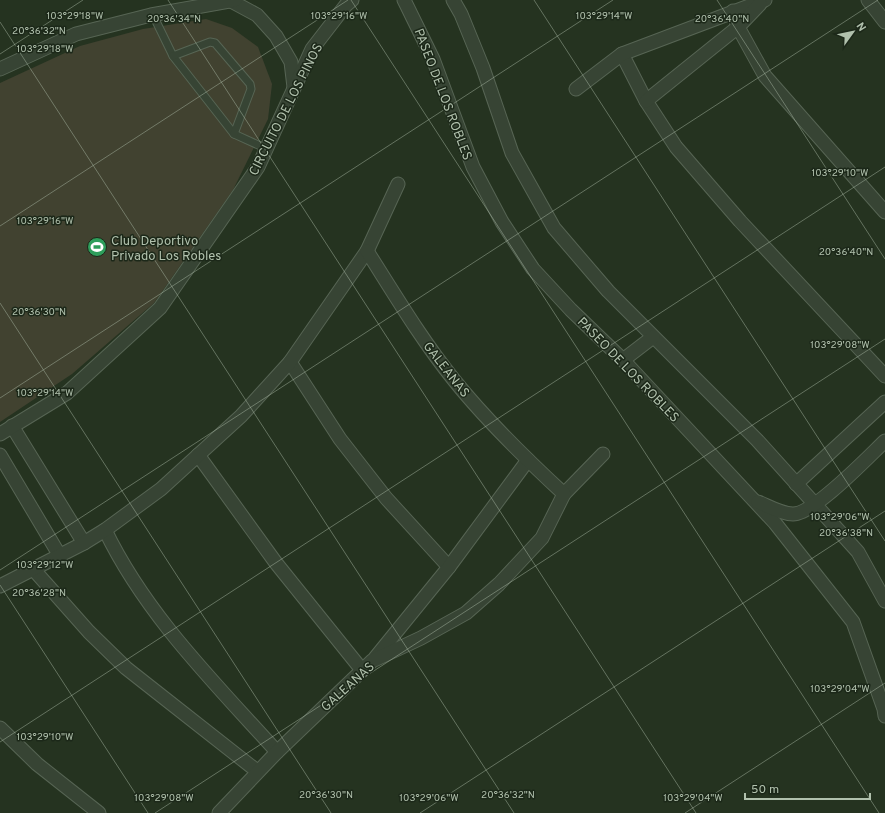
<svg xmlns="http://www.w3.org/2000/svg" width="885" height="813" font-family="Overpass,sans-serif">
	<rect width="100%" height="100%" fill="#253320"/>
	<polygon fill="#414230" points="206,19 232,28 258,47 272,84 268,119 233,190 154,303 72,374 0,422 0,83 80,46 143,29"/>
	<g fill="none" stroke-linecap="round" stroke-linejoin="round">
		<defs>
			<g id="lane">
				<polyline points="153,15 173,56 234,134 267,149"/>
				<polyline points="173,56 210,42 215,43 250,84 251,89 234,134"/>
			</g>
			<g id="street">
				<polyline points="404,0 433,59 473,167 502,222 533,269 571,310 623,360 775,523 853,622 884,709 885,716"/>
				<polyline points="453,0 461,14 483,68 512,153 554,228 608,291 757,440 858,552 885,601"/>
				<polyline points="868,0 885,22"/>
				<polyline points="231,1 257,15 276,36 291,62 294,87"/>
				<polyline points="733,11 738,27 765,76 885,212"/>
				<polyline points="622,54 646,101 676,147 740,221 885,376"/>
				<polyline points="0,69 76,34 151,15 235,0"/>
				<polyline points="576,89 622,54 765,0"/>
				<polyline points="646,101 738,27 760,4"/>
				<polyline points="623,360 653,337"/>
				<polyline points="290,362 340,439 386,498 449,567"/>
				<polyline points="12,426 84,543"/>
				<polyline points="0,434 67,393 160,308 258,167 312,49 346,5 352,0"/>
				<polyline points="0,455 60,556"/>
				<polyline points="198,455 276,563 362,670"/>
				<polyline points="796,484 885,402"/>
				<polyline points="564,494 603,454"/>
				<path d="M758,502C768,506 781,514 793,514C814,514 868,457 885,441"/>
				<path d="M105,530C146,615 214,682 277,752"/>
				<polyline points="34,570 89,632 126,668 257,771"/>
				<polyline points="0,586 84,543 105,530 161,489 241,416 290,362 367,251 398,184"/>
				<polyline points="375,658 449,567 528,460"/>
				<polyline points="0,728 37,764 99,813"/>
				<path d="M219,813L277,752L372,661L421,638L466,613L499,584L542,538L564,494C525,458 487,421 454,380C421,339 395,295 367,251"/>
			</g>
		</defs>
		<use href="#lane" stroke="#576554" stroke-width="9"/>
		<use href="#street" stroke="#576554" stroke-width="15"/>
		<use href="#lane" stroke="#374434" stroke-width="7"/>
		<use href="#street" stroke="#374434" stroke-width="13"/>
	</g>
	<path fill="none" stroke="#b1c1ad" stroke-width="1" stroke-opacity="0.45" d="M168,0L696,813M351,0L879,813M534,0L885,541M717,0L885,259M0,22L514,813M0,54L83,0M0,226L348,0M0,303L331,813M0,398L613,0M0,570L878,0M0,585L148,813M0,742L885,167M155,813L885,339M420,813L885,511M685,813L885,683"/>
	<defs>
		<symbol id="stadium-disc" viewBox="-11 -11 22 22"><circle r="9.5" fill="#2e9e5b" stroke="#1c2819"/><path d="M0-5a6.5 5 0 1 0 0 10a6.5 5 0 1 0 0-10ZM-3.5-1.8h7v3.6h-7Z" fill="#fff"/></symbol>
	</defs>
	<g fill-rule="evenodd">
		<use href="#stadium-disc" x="86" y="236" width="22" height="22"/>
	</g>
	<g text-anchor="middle" stroke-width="3" stroke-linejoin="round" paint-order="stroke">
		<g font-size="13" fill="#b1c1ad" stroke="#1c2819">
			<text transform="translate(444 94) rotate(69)" y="5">PASEO DE LOS ROBLES</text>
			<text transform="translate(285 109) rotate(-63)" y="5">CIRCUITO DE LOS PINOS</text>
			<text transform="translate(447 369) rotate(52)" y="5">GALEANAS</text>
			<text transform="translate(629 369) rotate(46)" y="5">PASEO DE LOS ROBLES</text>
			<text transform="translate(347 686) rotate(-42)" y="5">GALEANAS</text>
		</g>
		<g font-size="13" fill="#b1c1ad" stroke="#1c2819" text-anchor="start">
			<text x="111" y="245">Club Deportivo<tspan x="111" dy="15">Privado Los Robles</tspan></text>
		</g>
	</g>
	<g font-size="10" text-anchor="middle" fill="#b1c1ad" stroke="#1c2819" stroke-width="3" stroke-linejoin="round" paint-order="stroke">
		<text x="75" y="19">103°29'18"W</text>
		<text x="339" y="19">103°29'16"W</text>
		<text x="604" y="19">103°29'14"W</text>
		<text x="174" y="22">20°36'34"N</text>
		<text x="722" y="22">20°36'40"N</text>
		<text x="39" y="34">20°36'32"N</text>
		<text x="45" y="52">103°29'18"W</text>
		<text x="840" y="176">103°29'10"W</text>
		<text x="45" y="224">103°29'16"W</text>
		<text x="846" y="255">20°36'40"N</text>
		<text x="39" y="315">20°36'30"N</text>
		<text x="840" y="348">103°29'08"W</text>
		<text x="45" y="396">103°29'14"W</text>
		<text x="840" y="520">103°29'06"W</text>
		<text x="846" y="536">20°36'38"N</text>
		<text x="45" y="568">103°29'12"W</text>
		<text x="39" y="596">20°36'28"N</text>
		<text x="840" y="692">103°29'04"W</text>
		<text x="45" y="740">103°29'10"W</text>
		<text x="326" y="798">20°36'30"N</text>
		<text x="508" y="798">20°36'32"N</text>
		<text x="164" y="801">103°29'08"W</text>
		<text x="429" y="801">103°29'06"W</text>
		<text x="693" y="801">103°29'04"W</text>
	</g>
	<g transform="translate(853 32) rotate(57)" stroke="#1c2819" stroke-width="3" paint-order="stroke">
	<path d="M0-3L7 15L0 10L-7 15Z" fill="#b1c1ad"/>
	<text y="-6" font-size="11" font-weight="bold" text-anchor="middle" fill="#b1c1ad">N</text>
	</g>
	<path d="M745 793v6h125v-6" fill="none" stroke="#b1c1ad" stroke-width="2"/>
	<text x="751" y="793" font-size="12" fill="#b1c1ad" stroke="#1c2819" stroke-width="3" paint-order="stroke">50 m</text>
</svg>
